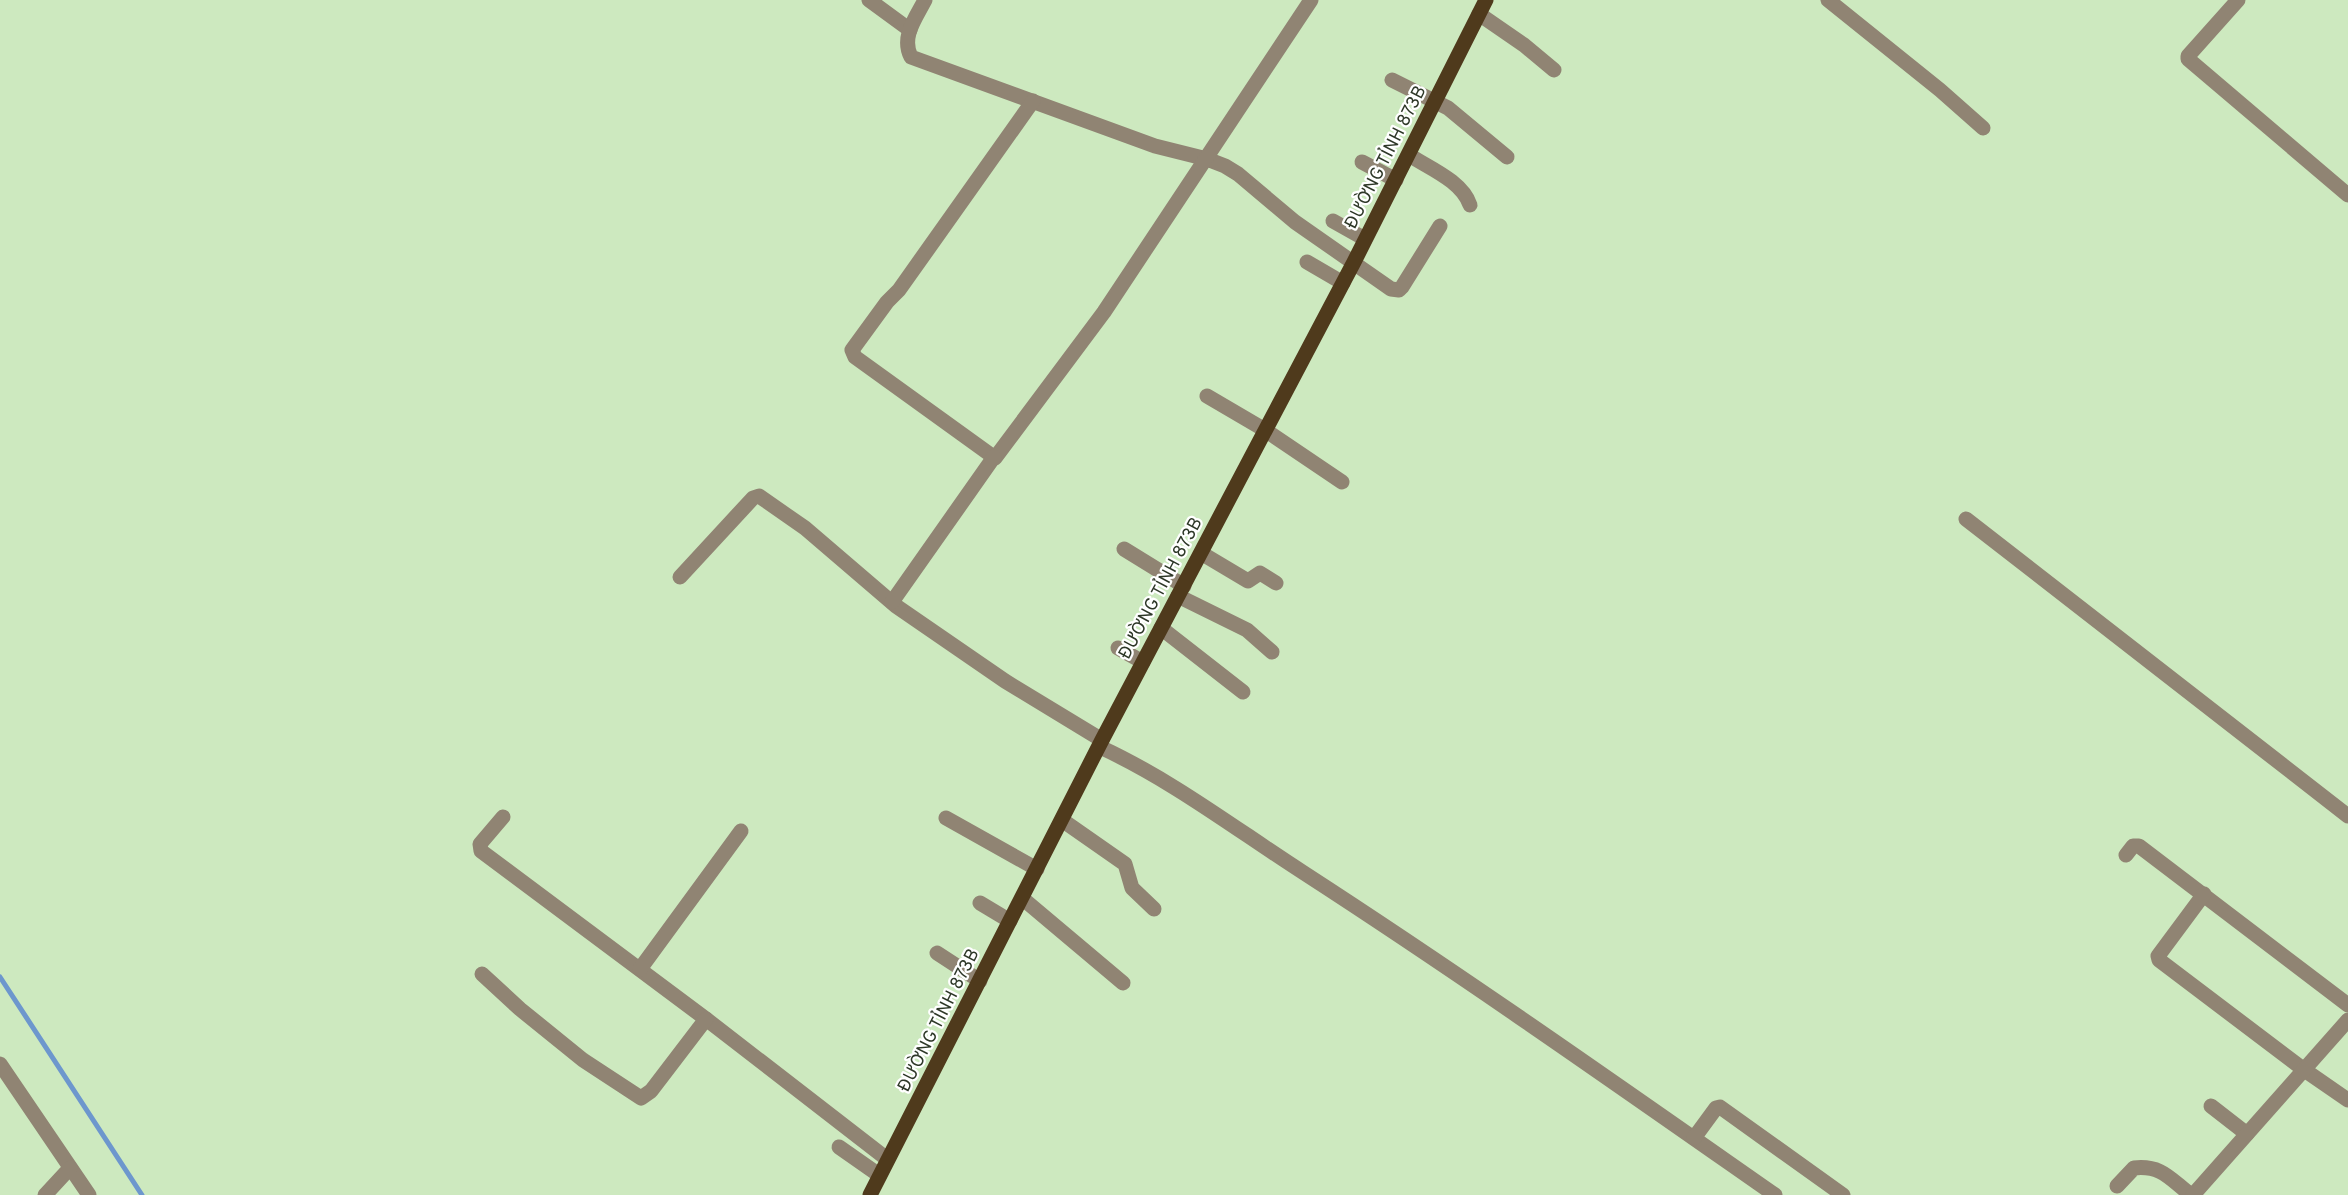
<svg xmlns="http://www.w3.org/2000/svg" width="2348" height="1195" font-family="Overpass,sans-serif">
	<rect width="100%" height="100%" fill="#cde9bf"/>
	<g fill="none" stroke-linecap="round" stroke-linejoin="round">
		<polyline stroke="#6d97cd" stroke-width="5" points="0,977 142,1195"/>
		<g stroke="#908473" stroke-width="15">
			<polyline points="869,0 910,30"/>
			<path d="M925,0C915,19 901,37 911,57L1155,146L1207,159L1225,166L1238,174L1295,222L1391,289L1399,290L1402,287L1440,226"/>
			<polyline points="1828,0 1940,90 1983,128"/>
			<polyline points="2238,0 2188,56 2188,59 2348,195"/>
			<polyline points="1479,14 1524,45 1554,70"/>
			<polyline points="1392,80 1448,108 1507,157"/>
			<polyline points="1033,101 899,290 887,302 852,350 855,357 995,458 1104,312 1311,0"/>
			<path d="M1409,155C1429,168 1462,181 1470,205"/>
			<polyline points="1362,162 1396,180"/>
			<polyline points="1333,221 1365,239"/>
			<polyline points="1307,262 1343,283"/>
			<polyline points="1207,396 1265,430 1342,482"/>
			<polyline points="1966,519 2348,816"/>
			<polyline points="1124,549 1184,586"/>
			<polyline points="1201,553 1248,581 1260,573 1276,583"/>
			<polyline points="680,577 753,498 759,496 805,528 896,606 1005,681 1102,740"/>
			<polyline points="1178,596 1247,630 1272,652"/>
			<polyline points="892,602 994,457"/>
			<polyline points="1161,628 1243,692"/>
			<polyline points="1118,648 1143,662"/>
			<path d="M1100,747C1172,780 1237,830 1304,873C1463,976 1619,1086 1775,1195"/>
			<polyline points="503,817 480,844 481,851 706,1019 887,1159"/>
			<polyline points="946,818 1037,869"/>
			<polyline points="1062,820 1125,864 1132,888 1154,909"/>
			<polyline points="2126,855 2133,846 2139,846 2348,1005"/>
			<polyline points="2204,894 2158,956 2159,960 2303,1069 2348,1100"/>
			<polyline points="1022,898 1123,983"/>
			<polyline points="980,903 1010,921"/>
			<polyline points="937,953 980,981"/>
			<polyline points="640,969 741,831"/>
			<polyline points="482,974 520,1009 583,1060 641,1098 651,1091 706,1019"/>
			<polyline points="0,1064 89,1195"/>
			<polyline points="2211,1106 2247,1134"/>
			<polyline points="1694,1138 1716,1108 1720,1107 1843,1195"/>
			<polyline points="839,1147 879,1175"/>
			<path d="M2117,1186L2134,1168C2162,1165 2170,1179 2191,1195"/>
			<polyline points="45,1195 70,1168"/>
			<polyline points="2193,1195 2348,1020"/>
		</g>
		<polyline stroke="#4f3a1c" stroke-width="15" points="870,1195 1102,740 1354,262 1486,0"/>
	</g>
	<g text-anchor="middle" stroke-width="4.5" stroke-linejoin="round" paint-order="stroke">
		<g font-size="18" fill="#2e3828" stroke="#fff">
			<text transform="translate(1385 157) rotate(-63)" y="6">ĐƯỜNG TỈNH 873B</text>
			<text transform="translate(1160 588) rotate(-62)" y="6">ĐƯỜNG TỈNH 873B</text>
			<text transform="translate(938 1020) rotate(-63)" y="6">ĐƯỜNG TỈNH 873B</text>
		</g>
	</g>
</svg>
